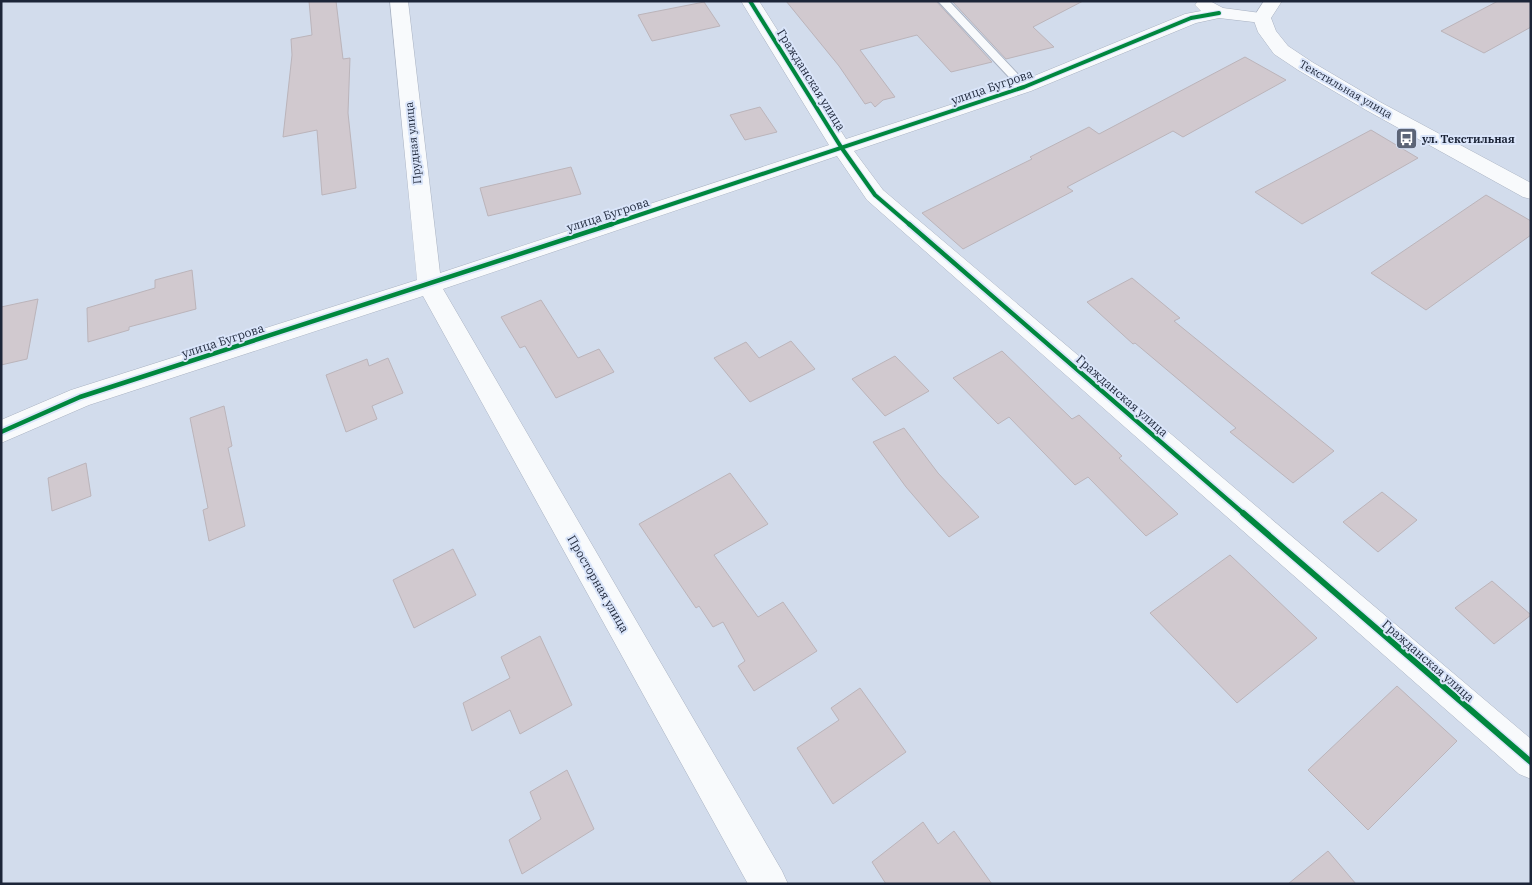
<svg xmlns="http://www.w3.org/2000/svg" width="1532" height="885" font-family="'IBM Plex Serif',serif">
	<rect width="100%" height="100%" fill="#d2dcec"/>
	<g fill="#d1c9cf" stroke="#bbb4ba">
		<polygon points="309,1 336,1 343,59 350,58 348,113 356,188 322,195 317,130 283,137 292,55 291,39 312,35"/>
		<polygon points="786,1 936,1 992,62 951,72 917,35 860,50 895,97 883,100 875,107 871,102 865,104 839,66"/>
		<polygon points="952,1 1083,1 1033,27 1054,47 1006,59"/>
		<polygon points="1498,1 1531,1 1531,27 1484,53 1441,31"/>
		<polygon points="704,2 720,26 652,41 638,15"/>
		<polygon points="1245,57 1286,80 1183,137 1173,131 1067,187 1073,191 963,249 922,213 1032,159 1030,157 1089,127 1099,134"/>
		<polygon points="760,107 777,132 745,140 730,115"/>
		<polygon points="1371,130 1418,158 1302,224 1255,192"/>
		<polygon points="571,167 581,194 488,216 480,188"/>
		<polygon points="1486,195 1531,221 1531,235 1426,310 1371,273"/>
		<polygon points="192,270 196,309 129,327 129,330 88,342 87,308 155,288 155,280"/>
		<polygon points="1132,278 1180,318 1174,321 1334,451 1293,483 1230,432 1236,428 1135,343 1133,344 1087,302"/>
		<polygon points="38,299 27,359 1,365 1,307"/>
		<polygon points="541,300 578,358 599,349 614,372 556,398 525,346 520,348 501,317"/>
		<polygon points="791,341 815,369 750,402 714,358 746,342 759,358"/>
		<polygon points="1002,351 1072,419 1079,415 1122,456 1119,458 1178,514 1146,536 1088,477 1075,485 1009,417 998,424 953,378"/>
		<polygon points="895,356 929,391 885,416 852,379"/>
		<polygon points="388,358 403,393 372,406 377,419 346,432 326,375 367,359 369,366"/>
		<polygon points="224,406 232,446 228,448 245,526 209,541 203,510 208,508 190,418"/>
		<polygon points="904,428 938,473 979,517 949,537 906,487 873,442"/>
		<polygon points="86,463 91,496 52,511 48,478"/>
		<polygon points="730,473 768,524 714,555 758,617 783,602 817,651 754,691 738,666 745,661 723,622 713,627 699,606 696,608 639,524"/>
		<polygon points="1382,492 1417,520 1378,552 1343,522"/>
		<polygon points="453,549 476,595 414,628 393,580"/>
		<polygon points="1230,555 1317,638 1237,703 1150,613"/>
		<polygon points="1492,581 1531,615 1494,644 1455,608"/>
		<polygon points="540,636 572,705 520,734 510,710 472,731 463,703 510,678 501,657"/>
		<polygon points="1397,686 1457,741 1368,830 1308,770"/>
		<polygon points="860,688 906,752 833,804 797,748 839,720 831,708"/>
		<polygon points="567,770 594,829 522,874 509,840 541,819 530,792"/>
		<polygon points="923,822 938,844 954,831 992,884 886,884 872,862"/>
		<polygon points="1328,851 1356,884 1288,884"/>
	</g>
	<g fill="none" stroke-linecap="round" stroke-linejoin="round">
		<defs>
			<polygon id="service" points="938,1 949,1 1028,85 1030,87 1028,89 1020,89"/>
			<polygon id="minor" points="390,1 408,1 440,273 829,145 741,1 759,1 846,139 1017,83 1185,14 1201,11 1195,5 1198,1 1210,1 1223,8 1268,14 1271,18 1268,22 1262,23 1219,18 1196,23 1031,91 854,151 883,190 1531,739 1531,779 1519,774 867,200 837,156 443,289 782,871 788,884 748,884 423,296 89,405 1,443 1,420 71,390 417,280"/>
			<polygon id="tertiary" points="1264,1 1282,1 1271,18 1276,31 1288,46 1312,62 1380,102 1531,183 1531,199 1523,197 1366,110 1298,70 1274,54 1258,32 1253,18"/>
		</defs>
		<use href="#service" stroke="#a9b2c2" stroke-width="2"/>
		<use href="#minor" stroke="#a9b2c2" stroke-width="1"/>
		<use href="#tertiary" stroke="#a9b2c2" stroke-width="1"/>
		<use href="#service" fill="#f8fafc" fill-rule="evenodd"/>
		<use href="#minor" fill="#f8fafc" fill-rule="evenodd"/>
		<use href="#tertiary" fill="#f8fafc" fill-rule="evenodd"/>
		<defs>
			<g id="cycleway-far2">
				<polyline points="750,1 841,147 875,195 910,225"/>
				<polyline points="609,225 1024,87 1191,18 1219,13"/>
			</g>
			<g id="cycleway-far1">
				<polyline points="909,224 1244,514"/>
				<polyline points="1,432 80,397 612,224"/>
			</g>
			<polyline id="cycleway" points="1243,513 1531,762"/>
		</defs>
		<use href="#cycleway-far2" stroke="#dae5fa" stroke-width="6"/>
		<use href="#cycleway-far1" stroke="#dae5fa" stroke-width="8"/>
		<use href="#cycleway" stroke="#dae5fa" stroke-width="9"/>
		<use href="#cycleway-far2" stroke="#00873e" stroke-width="4"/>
		<use href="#cycleway-far1" stroke="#00873e" stroke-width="4.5"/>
		<use href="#cycleway" stroke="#00873e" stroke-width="6"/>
	</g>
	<defs>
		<symbol id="bus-square" viewBox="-11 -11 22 22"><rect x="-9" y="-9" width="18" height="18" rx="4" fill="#5c6577" stroke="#dae5fa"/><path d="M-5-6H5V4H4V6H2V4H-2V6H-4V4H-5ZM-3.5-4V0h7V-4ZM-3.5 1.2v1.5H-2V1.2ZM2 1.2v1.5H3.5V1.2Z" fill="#fff"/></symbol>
	</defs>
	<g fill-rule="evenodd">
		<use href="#bus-square" x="1394" y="126" width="25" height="25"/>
	</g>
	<g text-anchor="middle" stroke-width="4" stroke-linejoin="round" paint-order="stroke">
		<g font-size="11" fill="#1c2538" stroke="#dae5fa">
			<text transform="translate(1346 89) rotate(30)" y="4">Текстильная улица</text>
			<text transform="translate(413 143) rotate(-96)" y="4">Прудная улица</text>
		</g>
		<g font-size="11" font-weight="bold" fill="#1c2538" stroke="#dae5fa" text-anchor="start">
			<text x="1422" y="143">ул. Текстильная</text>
		</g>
		<g font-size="12" fill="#1c2538" stroke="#dae5fa">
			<text transform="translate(811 80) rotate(58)" y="4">Гражданская улица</text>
			<text transform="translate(992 87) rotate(-19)" y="4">улица Бугрова</text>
			<text transform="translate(608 215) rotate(-18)" y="4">улица Бугрова</text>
			<text transform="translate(223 341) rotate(-18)" y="4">улица Бугрова</text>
			<text transform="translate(1122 396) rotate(41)" y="4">Гражданская улица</text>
			<text transform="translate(598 584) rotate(60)" y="4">Просторная улица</text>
			<text transform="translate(1428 661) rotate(41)" y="4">Гражданская улица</text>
		</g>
	</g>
	<rect width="1532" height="885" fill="none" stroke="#1c2538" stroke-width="5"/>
</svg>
